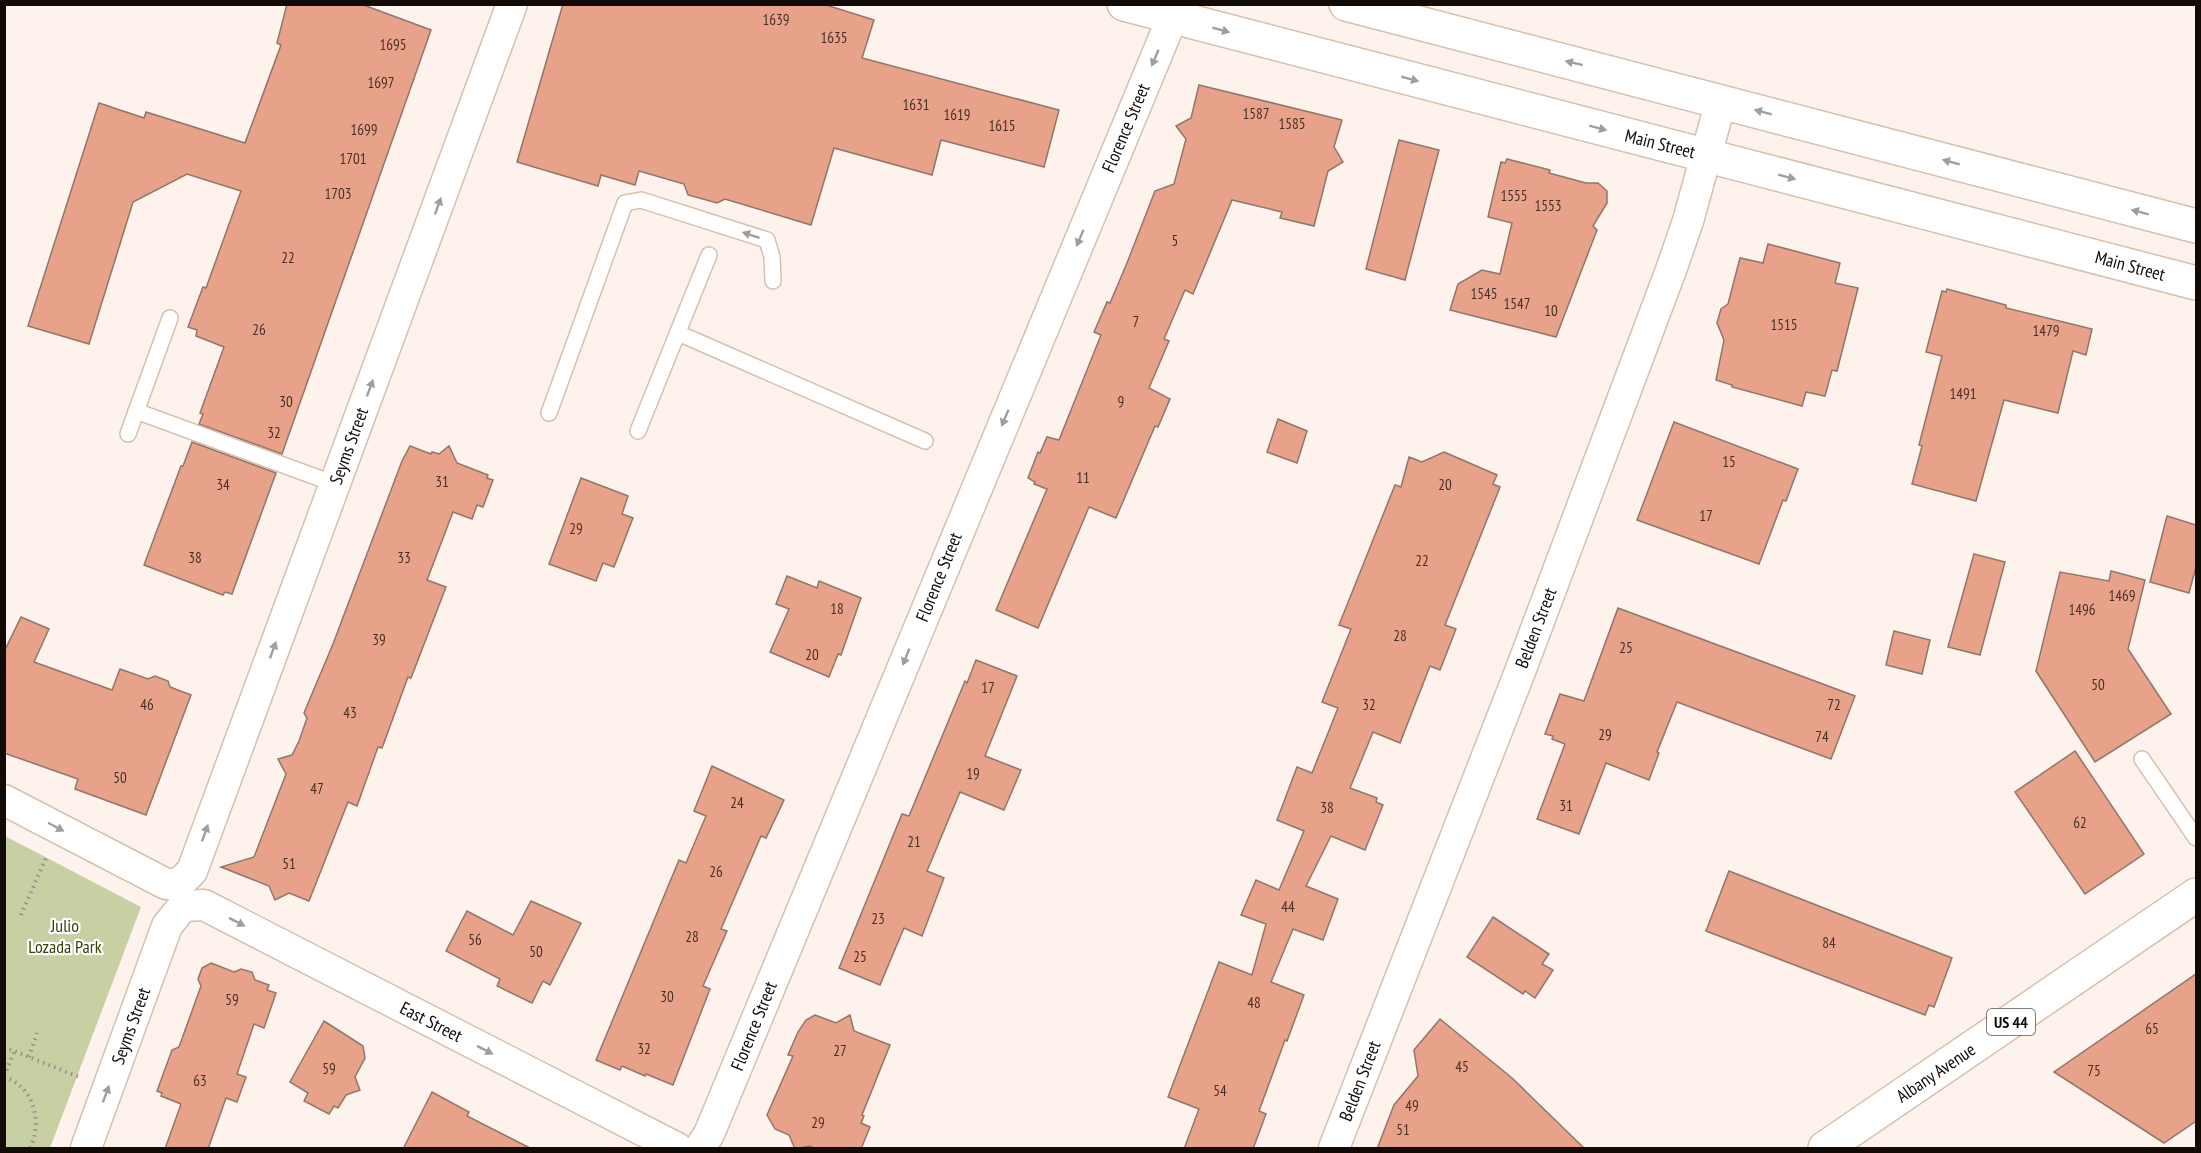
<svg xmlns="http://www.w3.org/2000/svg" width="2201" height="1153" font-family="'PT Sans Narrow',sans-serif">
	<rect width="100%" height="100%" fill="#fef3ec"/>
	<polygon fill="#c7cfa3" points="5,836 141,907 50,1148 5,1148"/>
	<g fill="#e7a289" stroke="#91756b" stroke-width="1.5">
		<polygon points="287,4 361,4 431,30 282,454 199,424 203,414 200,413 224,347 196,336 197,330 188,327 203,287 206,288 241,191 187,174 133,202 89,344 28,326 99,103 144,118 146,112 245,143 281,45 277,43"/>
		<polygon points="563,4 823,4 874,20 862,58 1059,110 1044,167 941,140 932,175 834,148 811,225 725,199 717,203 688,195 684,184 639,171 635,185 601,175 598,186 517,162"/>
		<polygon points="1199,85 1342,120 1334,147 1343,162 1328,171 1314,226 1280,218 1282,212 1232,200 1193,294 1185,290 1164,339 1169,341 1149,388 1170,399 1158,427 1155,426 1116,518 1089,507 1038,628 996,610 1047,489 1034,484 1035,482 1028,478 1038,452 1040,453 1047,437 1059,440 1101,335 1094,332 1107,302 1110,303 1127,263 1155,191 1174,184 1186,139 1176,126 1191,118"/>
		<polygon points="1399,140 1439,150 1405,280 1366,269"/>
		<polygon points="1507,159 1550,170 1549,173 1586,183 1598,183 1607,191 1607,203 1593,226 1597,230 1556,337 1450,310 1458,284 1482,270 1500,274 1512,223 1488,217 1501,162 1505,163"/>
		<polygon points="1768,244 1840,263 1835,283 1858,288 1837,371 1832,370 1825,396 1806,392 1802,406 1732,387 1732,385 1716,380 1724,340 1717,323 1721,309 1728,304 1740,258 1763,263"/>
		<polygon points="1947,289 2006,305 2006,308 2092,329 2086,355 2073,351 2058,413 2004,400 1976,501 1912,484 1922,446 1919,445 1942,356 1926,352 1942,291 1946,292"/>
		<polygon points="1278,419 1307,431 1297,463 1267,452"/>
		<polygon points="1674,422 1798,469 1786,501 1783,500 1759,564 1637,520"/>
		<polygon points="192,442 276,473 232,594 225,592 223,595 144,565 181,466 183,466"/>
		<polygon points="410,446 431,454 432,452 439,454 449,446 457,463 488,475 487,478 493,480 483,507 477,505 472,519 453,512 427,580 446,587 411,678 408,677 382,748 378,747 357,806 348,802 309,901 289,893 275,900 269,886 221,867 254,857 286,774 278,759 292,755 299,741 307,718 304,713 333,644 402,461"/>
		<polygon points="1444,452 1497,475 1493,484 1500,487 1445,625 1456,629 1440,670 1430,666 1400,743 1373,732 1350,788 1377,798 1376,802 1383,805 1365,850 1331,836 1306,886 1338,899 1323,940 1293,929 1271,982 1304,995 1287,1041 1285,1040 1259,1111 1266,1114 1253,1149 1184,1149 1199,1109 1168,1097 1219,962 1252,975 1266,924 1241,915 1256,880 1279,890 1304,831 1277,820 1297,767 1312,773 1338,708 1322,702 1351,629 1339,625 1395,485 1401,487 1409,457 1422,462"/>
		<polygon points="581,478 628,496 622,514 633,518 614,567 603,563 596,581 549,564"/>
		<polygon points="2167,516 2196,525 2196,567 2189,593 2150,582"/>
		<polygon points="1974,554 2005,562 1980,655 1948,647"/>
		<polygon points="2111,571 2145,580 2128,649 2171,714 2095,762 2036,671 2060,572 2109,581"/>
		<polygon points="787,576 817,588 819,581 861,598 841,655 838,654 829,677 770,652 789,609 776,604"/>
		<polygon points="1618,608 1855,696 1831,759 1677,702 1657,752 1659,753 1649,780 1606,763 1579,834 1537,819 1565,744 1552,739 1553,736 1545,734 1560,694 1584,701"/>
		<polygon points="21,617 49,629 34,662 112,690 120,669 148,679 155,676 168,681 170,687 191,695 146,815 75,789 78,779 4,753 4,652"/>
		<polygon points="1894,631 1930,640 1922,674 1886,665"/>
		<polygon points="976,660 1017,676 985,756 1021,770 1004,810 960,792 927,871 944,878 922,936 904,928 880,985 839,968 902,814 909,816 965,681 967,683"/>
		<polygon points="2075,751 2144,854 2085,894 2015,792"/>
		<polygon points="712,766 784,800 766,838 761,836 721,929 727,931 703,986 710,989 673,1085 646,1074 645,1076 622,1066 620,1070 596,1060 679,860 686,863 706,816 694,811"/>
		<polygon points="1729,871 1952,958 1934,1007 1929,1005 1925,1015 1706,931"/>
		<polygon points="531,901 581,923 550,985 543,981 532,1003 497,986 500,979 446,951 467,911 513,935"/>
		<polygon points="1493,917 1549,954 1542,964 1553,970 1535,998 1525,991 1523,994 1467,957"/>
		<polygon points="211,963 234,972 241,969 252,972 255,980 269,985 267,990 276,993 264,1028 254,1024 237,1074 246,1077 237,1102 226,1098 208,1149 165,1149 181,1104 161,1096 162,1093 157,1091 172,1050 179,1047 201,986 198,979 202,968"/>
		<polygon points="2196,974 2196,1121 2164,1143 2054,1072"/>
		<polygon points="815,1015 836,1023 850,1015 854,1031 890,1045 862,1115 864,1116 861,1123 870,1127 861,1149 817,1149 809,1146 795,1149 789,1135 775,1129 767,1115 793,1056 788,1055 798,1032 806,1020"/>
		<polygon points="1440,1019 1512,1078 1585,1149 1377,1149 1394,1105 1418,1076 1414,1050"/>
		<polygon points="324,1021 363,1046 365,1058 355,1077 360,1090 346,1095 338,1108 334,1106 329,1114 304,1101 308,1093 290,1082"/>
		<polygon points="432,1092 469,1112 467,1116 532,1149 403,1149"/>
	</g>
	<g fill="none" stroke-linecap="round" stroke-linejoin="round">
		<defs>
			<g id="service">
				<polyline points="678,333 925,441"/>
				<polyline points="136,411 335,484"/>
				<polyline points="549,413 625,203 641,200 767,240 772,257 773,281"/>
				<polyline points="638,431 709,255"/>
				<polyline points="128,434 170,318"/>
				<polyline points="2142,759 2196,838"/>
			</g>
			<g id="minor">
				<polyline points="4,800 166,884 179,884 192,871 512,4"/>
				<polyline points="86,1148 167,926 183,906 204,905 677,1148"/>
				<polyline points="700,1148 709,1134 1178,4"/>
				<polyline points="1334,1148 1521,669 1671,270 1688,221 1721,101"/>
			</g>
			<g id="primary">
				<polyline points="1124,4 2196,283"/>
				<polyline points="1346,4 2196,226"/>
			</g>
			<polyline id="trunk" points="1825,1148 2196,895"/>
		</defs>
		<use href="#service" stroke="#d8bfac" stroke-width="18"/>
		<use href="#minor" stroke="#d8bfac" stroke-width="33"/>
		<use href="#primary" stroke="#d8bfac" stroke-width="36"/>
		<use href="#trunk" stroke="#d8bfac" stroke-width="36"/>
		<g stroke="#988e88" stroke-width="4" stroke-dasharray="1.5 4.5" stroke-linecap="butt">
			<polyline points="21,915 46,858"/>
			<polyline points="4,1047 79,1077"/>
			<polyline points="29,1057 37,1033"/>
			<polyline points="4,1076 14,1052"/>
			<path d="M4,1077C34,1086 43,1123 30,1148"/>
		</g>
		<use href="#service" stroke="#fff" stroke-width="15"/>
		<use href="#minor" stroke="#fff" stroke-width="30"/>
		<use href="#primary" stroke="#fff" stroke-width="33"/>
		<use href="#trunk" stroke="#fff" stroke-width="33"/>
	</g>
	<defs><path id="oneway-solid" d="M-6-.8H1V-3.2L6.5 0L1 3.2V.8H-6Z" transform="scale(1.5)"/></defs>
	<g fill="#a09d9b">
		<use href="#oneway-solid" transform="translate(1221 30) rotate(15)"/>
		<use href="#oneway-solid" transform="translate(1155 58) rotate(113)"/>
		<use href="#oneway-solid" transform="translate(1574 63) rotate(-166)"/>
		<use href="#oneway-solid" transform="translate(1410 79) rotate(15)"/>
		<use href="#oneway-solid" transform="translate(1763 112) rotate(-165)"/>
		<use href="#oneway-solid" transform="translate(1598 128) rotate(15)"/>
		<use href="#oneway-solid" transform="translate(1951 162) rotate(-165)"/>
		<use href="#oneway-solid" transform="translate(1787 177) rotate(15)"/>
		<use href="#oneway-solid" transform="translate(438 206) rotate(-70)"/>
		<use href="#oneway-solid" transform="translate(2140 212) rotate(-165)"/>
		<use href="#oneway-solid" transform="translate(751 235) rotate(-162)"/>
		<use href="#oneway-solid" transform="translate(1080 238) rotate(113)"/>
		<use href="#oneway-solid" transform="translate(370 388) rotate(-70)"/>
		<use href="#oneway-solid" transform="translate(1005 418) rotate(113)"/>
		<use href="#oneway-solid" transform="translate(273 650) rotate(-70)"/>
		<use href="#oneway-solid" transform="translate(906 657) rotate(112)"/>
		<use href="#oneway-solid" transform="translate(56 827) rotate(28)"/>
		<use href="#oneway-solid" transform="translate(205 833) rotate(-70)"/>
		<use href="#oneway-solid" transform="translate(237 922) rotate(27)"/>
		<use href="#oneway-solid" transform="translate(485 1050) rotate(27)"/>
		<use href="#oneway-solid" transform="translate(106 1094) rotate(-70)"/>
	</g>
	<g text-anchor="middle" stroke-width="4.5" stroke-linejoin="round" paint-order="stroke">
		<g font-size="15" fill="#473026">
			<text x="776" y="25">1639</text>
			<text x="834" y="43">1635</text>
			<text x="393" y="50">1695</text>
			<text x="381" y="88">1697</text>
			<text x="916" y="110">1631</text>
			<text x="1256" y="119">1587</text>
			<text x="957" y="120">1619</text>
			<text x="1292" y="129">1585</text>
			<text x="1002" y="131">1615</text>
			<text x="364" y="135">1699</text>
			<text x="353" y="164">1701</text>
			<text x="338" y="199">1703</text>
			<text x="1514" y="201">1555</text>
			<text x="1548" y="211">1553</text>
			<text x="1175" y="246">5</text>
			<text x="288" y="263">22</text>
			<text x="1484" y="299">1545</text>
			<text x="1517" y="309">1547</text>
			<text x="1551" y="316">10</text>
			<text x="1136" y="327">7</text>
			<text x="1784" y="330">1515</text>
			<text x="259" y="335">26</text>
			<text x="2046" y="336">1479</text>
			<text x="1963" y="399">1491</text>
			<text x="286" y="407">30</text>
			<text x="1121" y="407">9</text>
			<text x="274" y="438">32</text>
			<text x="1729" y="467">15</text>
			<text x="1083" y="483">11</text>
			<text x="442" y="487">31</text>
			<text x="223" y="490">34</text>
			<text x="1445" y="490">20</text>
			<text x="1706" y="521">17</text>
			<text x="576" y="534">29</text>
			<text x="195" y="563">38</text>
			<text x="404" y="563">33</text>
			<text x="1422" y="566">22</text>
			<text x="2122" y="601">1469</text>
			<text x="837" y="614">18</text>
			<text x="2082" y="615">1496</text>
			<text x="1400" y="641">28</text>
			<text x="379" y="645">39</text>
			<text x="1626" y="653">25</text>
			<text x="812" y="660">20</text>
			<text x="2098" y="690">50</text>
			<text x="988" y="693">17</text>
			<text x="147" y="710">46</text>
			<text x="1369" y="710">32</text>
			<text x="1834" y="710">72</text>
			<text x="350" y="718">43</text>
			<text x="1605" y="740">29</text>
			<text x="1822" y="742">74</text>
			<text x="973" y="779">19</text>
			<text x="120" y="783">50</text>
			<text x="317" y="794">47</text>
			<text x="737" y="808">24</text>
			<text x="1566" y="811">31</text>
			<text x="1327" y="813">38</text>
			<text x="2080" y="828">62</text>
			<text x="914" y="847">21</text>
			<text x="289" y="869">51</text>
			<text x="716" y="877">26</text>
			<text x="1288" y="912">44</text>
			<text x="878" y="924">23</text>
			<text x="692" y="942">28</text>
			<text x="475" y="945">56</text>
			<text x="1829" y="948">84</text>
			<text x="536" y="957">50</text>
			<text x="860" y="962">25</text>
			<text x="667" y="1002">30</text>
			<text x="232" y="1005">59</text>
			<text x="1254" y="1008">48</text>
			<text x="2152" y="1034">65</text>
			<text x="644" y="1054">32</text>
			<text x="840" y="1056">27</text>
			<text x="1462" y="1072">45</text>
			<text x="329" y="1074">59</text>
			<text x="2094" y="1076">75</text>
			<text x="200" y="1086">63</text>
			<text x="1220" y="1096">54</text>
			<text x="1412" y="1111">49</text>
			<text x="818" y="1128">29</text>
			<text x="1403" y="1135">51</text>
		</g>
		<rect fill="#fff" stroke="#595450" stroke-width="1.5" x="1987" y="1009" width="48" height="26" rx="4.5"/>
		<g font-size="16" font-weight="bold" fill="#120a05">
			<text x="2011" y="1028">US 44</text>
		</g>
		<g font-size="18" fill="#120a05" stroke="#fff">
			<text transform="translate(1126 128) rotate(-67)" y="6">Florence Street</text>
			<text transform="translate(1660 144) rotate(14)" y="6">Main Street</text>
			<text transform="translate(2130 266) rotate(15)" y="6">Main Street</text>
			<text transform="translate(349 446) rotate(-70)" y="6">Seyms Street</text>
			<text transform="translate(939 577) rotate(-68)" y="6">Florence Street</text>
			<text transform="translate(1536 628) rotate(-69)" y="6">Belden Street</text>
			<text transform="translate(431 1022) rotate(27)" y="6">East Street</text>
			<text transform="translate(131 1026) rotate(-70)" y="6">Seyms Street</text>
			<text transform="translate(754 1026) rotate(-68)" y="6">Florence Street</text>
			<text transform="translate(1936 1073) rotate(-34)" y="6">Albany Avenue</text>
			<text transform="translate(1360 1081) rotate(-69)" y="6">Belden Street</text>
		</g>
		<g font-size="18" fill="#3b410e" stroke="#fff">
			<text x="65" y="932">Julio<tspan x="65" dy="21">Lozada Park</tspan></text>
		</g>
	</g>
	<rect width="2201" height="1153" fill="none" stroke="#120a05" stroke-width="12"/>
</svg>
